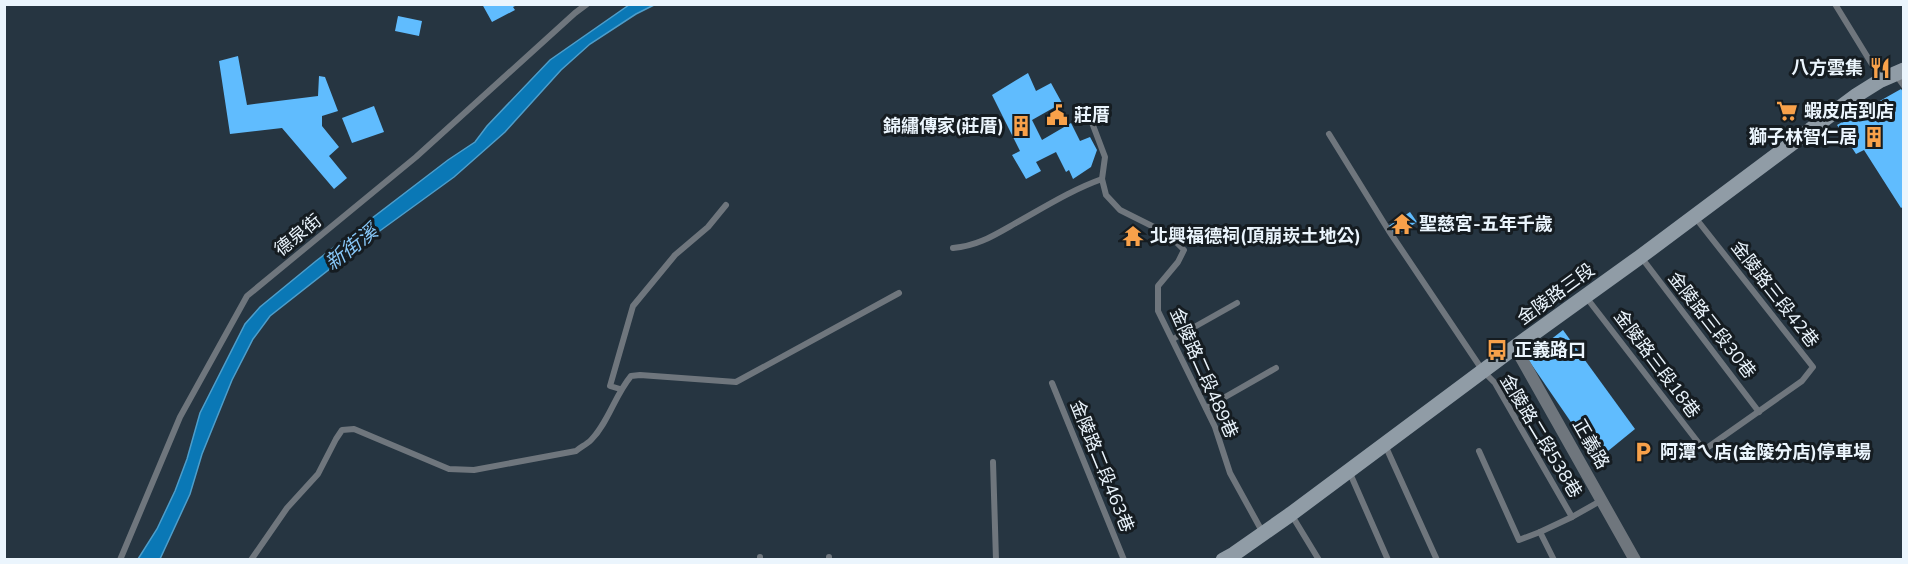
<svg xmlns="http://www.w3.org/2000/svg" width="1908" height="564" font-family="'Nunito Sans','Noto Sans TC',sans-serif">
	<rect width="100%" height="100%" fill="#263541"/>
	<polygon fill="#0a78b6" stroke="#4e9ecb" stroke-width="1.5" points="629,5 654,5 636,14 590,44 561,70 505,132 454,177 359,246 270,316 253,339 232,380 202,454 190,494 160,559 138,559 157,529 175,491 187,459 200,413 245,324 260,307 316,261 448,160 475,142 487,126 550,60"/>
	<g fill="#60bcfe">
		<polygon points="482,4 519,4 513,7 515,10 492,22"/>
		<polygon points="398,16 422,21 419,36 395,31"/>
		<polygon points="238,56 247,105 318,96 319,76 325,77 338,111 322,116 322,126 339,147 329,156 347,178 334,189 282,128 230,134 219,61"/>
		<polygon points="1028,73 1036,91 1051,83 1062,103 1032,120 1042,140 1071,123 1080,141 1090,137 1097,150 1091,167 1073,179 1069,170 1066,172 1056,152 1036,162 1041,171 1026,179 1012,155 1020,151 992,95"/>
		<polygon points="1901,89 1904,93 1904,206 1901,208 1864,150 1856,154 1837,125"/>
		<polygon points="374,106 384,132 352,143 342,118"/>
		<polygon points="1410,212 1417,222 1394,237 1387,227"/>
		<polygon points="1563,330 1635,429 1597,460 1527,358"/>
	</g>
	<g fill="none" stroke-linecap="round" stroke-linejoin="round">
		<g stroke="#6f767d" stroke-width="6">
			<polyline points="1835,4 1881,79"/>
			<polyline points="1896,75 1904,86"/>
			<polyline points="1091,120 1105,157 1102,179"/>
			<polyline points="1329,134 1389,231 1483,371 1495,383 1572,517"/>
			<path d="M953,248C977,246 993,236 1014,224C1043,208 1071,190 1102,179L1106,195L1120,210L1168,234L1184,250L1178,262L1158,286V311L1215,427L1230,473L1263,533"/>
			<polyline points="1641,257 1759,412"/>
			<polyline points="1586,297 1704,450 1802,381 1813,367 1694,216"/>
			<polyline points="1173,339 1237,303"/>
			<polyline points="1052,383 1124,560"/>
			<polyline points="620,389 610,386 633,306 675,255 708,227 726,205"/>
			<polyline points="1206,408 1276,368"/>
			<polyline points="1385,445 1437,560"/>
			<polyline points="1479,451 1519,540 1540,532 1554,560"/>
			<polyline points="993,462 996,560"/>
			<polyline points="1349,471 1388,560"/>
			<polyline points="1291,514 1319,560"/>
			<polyline points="1540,532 1572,517 1602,500"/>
			<polyline points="760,557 760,560"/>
			<polyline points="829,557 829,560"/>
			<polyline points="120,560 180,417 247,296 416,157 575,13 587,4"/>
			<path d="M251,560L287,508L318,474L336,439L342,430L354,429L449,469L474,470L576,451C581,447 587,444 591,440C608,423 615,395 631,376L640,375L736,382L899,293"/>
		</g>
		<polyline stroke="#6f767d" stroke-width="12" points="1515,347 1635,560"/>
		<polyline stroke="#909ca6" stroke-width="15" points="1223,560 1234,554 1291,514 1515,347 1640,257 1857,95 1881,80 1904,70"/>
	</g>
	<defs>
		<symbol id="restaurant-bare" viewBox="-9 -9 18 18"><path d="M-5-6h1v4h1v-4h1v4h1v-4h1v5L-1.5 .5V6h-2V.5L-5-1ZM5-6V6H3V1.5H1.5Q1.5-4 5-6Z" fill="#f8a14a" stroke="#151c21" stroke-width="2.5" paint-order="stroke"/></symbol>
		<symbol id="supermarket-bare" viewBox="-9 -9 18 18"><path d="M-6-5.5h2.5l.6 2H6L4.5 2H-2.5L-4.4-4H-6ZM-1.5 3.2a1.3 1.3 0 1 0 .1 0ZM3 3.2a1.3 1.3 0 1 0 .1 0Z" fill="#f8a14a" stroke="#151c21" stroke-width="2.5" paint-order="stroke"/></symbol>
		<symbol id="civic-bare" viewBox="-9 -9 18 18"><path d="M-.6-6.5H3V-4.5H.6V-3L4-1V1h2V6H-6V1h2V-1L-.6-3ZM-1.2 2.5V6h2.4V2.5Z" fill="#f8a14a" stroke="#151c21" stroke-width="2.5" paint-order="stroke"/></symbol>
		<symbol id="building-bare" viewBox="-9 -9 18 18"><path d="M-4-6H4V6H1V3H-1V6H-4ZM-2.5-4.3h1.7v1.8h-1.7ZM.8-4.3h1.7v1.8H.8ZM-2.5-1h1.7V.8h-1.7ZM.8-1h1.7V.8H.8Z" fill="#f8a14a" stroke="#151c21" stroke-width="2.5" paint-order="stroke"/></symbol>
		<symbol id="temple-bare" viewBox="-9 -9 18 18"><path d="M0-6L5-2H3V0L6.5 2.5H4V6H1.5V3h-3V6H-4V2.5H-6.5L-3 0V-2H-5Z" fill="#f8a14a" stroke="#151c21" stroke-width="2.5" paint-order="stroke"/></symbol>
		<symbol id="bus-bare" viewBox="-9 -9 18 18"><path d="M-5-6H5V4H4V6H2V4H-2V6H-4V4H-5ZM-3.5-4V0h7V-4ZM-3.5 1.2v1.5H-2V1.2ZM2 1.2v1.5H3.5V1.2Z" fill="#f8a14a" stroke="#151c21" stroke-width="2.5" paint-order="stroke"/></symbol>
		<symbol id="parking-bare" viewBox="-9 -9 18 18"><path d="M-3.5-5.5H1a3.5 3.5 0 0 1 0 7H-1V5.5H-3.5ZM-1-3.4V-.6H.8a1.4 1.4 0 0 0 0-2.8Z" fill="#f8a14a" stroke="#151c21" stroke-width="2.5" paint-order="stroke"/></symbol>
	</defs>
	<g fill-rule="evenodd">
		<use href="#restaurant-bare" x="1865" y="53" width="30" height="30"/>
		<use href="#supermarket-bare" x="1772" y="96" width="30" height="30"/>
		<use href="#civic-bare" x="1042" y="100" width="30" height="30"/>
		<use href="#building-bare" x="1006" y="111" width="30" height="30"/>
		<use href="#building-bare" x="1859" y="122" width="30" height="30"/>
		<use href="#temple-bare" x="1387" y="209" width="30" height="30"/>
		<use href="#temple-bare" x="1118" y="221" width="30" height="30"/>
		<use href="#bus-bare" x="1482" y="335" width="30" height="30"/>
		<use href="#parking-bare" x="1628" y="437" width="30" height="30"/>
	</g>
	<g text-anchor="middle" stroke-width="6" stroke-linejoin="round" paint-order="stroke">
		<g font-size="18" font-weight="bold" fill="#ebf5fd" stroke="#151c21" text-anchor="start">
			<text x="1863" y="74" text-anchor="end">八方雲集</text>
			<text x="1804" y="117">蝦皮店到店</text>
			<text x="1074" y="121">莊厝</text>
			<text x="1004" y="132" text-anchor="end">錦繡傳家(莊厝)</text>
			<text x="1857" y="143" text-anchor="end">獅子林智仁居</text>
			<text x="1419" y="230">聖慈宮-五年千歲</text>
			<text x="1150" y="242">北興福德祠(頂崩崁土地公)</text>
			<text x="1514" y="356">正義路口</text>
			<text x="1660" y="458">阿潭ㄟ店(金陵分店)停車場</text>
		</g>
		<g font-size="18" fill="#ebf5fd" stroke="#151c21">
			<text transform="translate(298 235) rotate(-39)" y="6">德泉街</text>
			<text transform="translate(1556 294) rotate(-36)" y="6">金陵路三段</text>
			<text transform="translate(1775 294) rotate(52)" y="6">金陵路三段42巷</text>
			<text transform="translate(1712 325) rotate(52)" y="6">金陵路三段30巷</text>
			<text transform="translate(1657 364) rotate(53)" y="6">金陵路三段18巷</text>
			<text transform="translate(1204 373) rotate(66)" y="6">金陵路二段489巷</text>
			<text transform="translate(1541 436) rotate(59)" y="6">金陵路二段538巷</text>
			<text transform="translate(1591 444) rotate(60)" y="6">正義路</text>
			<text transform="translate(1102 466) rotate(68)" y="6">金陵路二段463巷</text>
		</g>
		<g font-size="20" font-style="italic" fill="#89c9fa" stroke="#151c21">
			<text transform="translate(351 247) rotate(-38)" y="7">新街溪</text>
		</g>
	</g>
	<rect width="1908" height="564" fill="none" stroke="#ebf5fd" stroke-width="12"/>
</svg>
